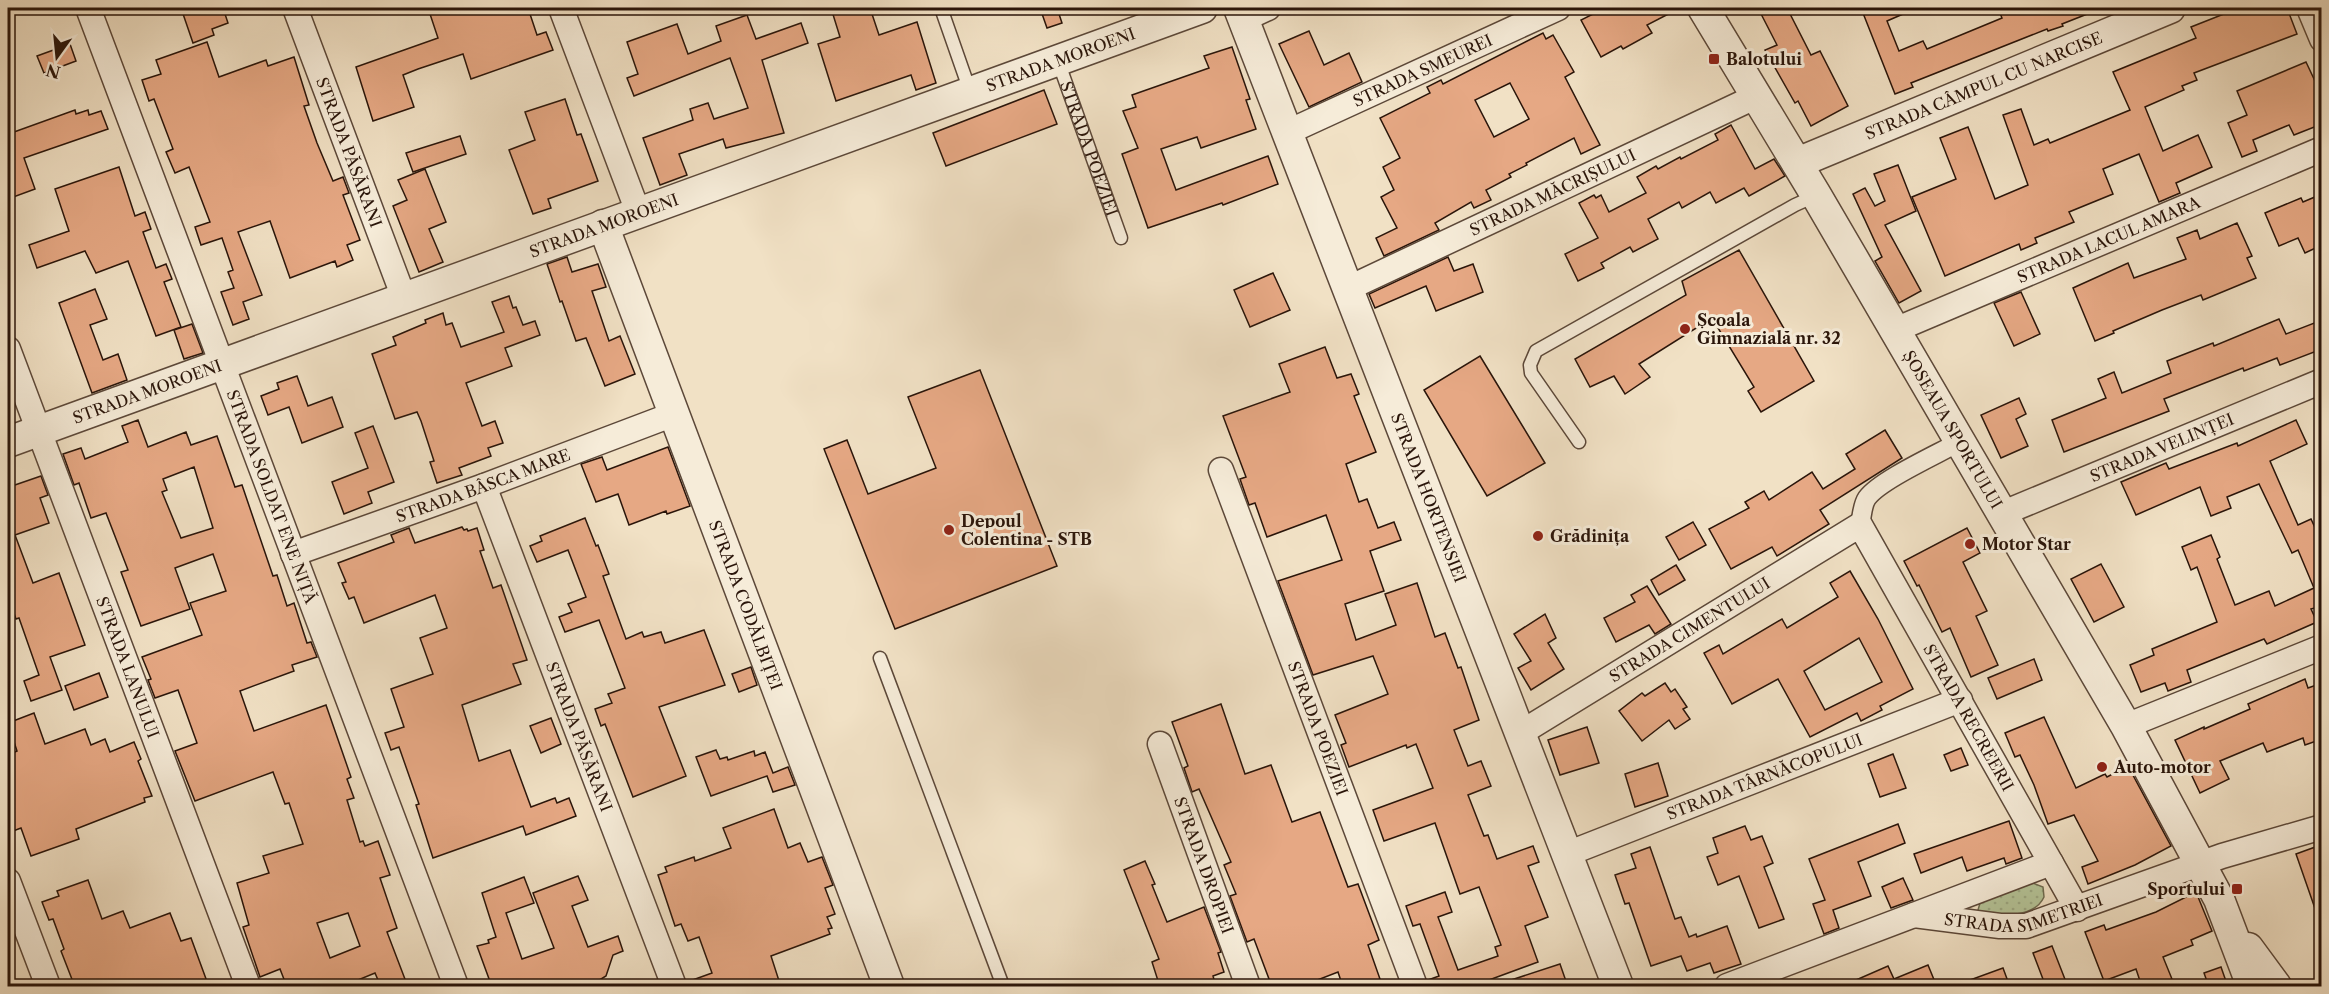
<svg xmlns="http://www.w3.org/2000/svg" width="2329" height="994" font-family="'Libre Caslon Text',serif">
	<defs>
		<pattern id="garden-dots" width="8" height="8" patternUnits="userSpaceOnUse" patternTransform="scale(1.5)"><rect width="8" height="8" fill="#b5c498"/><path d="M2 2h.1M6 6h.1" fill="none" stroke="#9ca882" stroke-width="1.8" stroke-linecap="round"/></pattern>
	</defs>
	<rect width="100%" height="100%" fill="#f1e1c5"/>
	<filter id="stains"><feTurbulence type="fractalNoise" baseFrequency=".00333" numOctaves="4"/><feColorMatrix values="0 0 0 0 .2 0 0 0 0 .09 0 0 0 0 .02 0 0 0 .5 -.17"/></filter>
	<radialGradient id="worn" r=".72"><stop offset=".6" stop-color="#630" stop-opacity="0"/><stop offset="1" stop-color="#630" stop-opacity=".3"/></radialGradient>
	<path fill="url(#garden-dots)" stroke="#706c51" stroke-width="1.5" d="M2030,882L2043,887L2044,897C2034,919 2000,915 1980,913L1978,910L1980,903Z"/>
	<g fill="#e6a884" stroke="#2a150a" stroke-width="1.5" fill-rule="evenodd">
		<polygon points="181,8 223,8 228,23 212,29 214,35 193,43"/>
		<polygon points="428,8 528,8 537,35 546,32 553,50 471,79 463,54 418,69 403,75 414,107 373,121 356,67 438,38"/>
		<polygon points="831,8 870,8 879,35 917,22 936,83 916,90 911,75 836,101 818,44 840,37"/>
		<polygon points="1040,8 1057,8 1062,23 1047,28"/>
		<polygon points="1605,8 1680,8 1647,25 1652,33 1623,49 1621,46 1601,57 1581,20"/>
		<polygon points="1758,8 1787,8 1811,55 1820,51 1848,106 1811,126 1798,101 1795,103 1765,50 1777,45"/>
		<polygon points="1861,8 1917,8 1887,21 1899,51 1923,41 1927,49 2002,18 1998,8 2100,9 2062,24 2063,26 2048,31 2047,29 1911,83 1913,87 1895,94"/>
		<polygon points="2239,8 2287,8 2297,34 2194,73 2197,80 2182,86 2184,90 2145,107 2163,151 2198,135 2212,167 2176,183 2180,193 2159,202 2139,154 2103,169 2113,194 2069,212 2074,222 2035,238 2037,243 2021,250 2019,244 1945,276 1912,197 1956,179 1940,138 1968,127 1995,199 2028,185 2003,115 2021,109 2034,145 2048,139 2050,143 2130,110 2113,72 2196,38 2191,27"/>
		<polygon points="747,15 756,39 801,23 808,43 762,60 784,133 726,148 723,139 679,154 687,175 660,185 643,138 693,120 690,109 708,103 714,119 748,108 730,58 634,96 627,78 638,74 627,42 677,24 688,54 721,41 716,26"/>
		<polygon points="1309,31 1324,65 1349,53 1362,82 1309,107 1279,44"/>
		<path d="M1543,33L1546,39L1553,35L1574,72L1565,77L1600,145L1581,154L1574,138L1526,163L1527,165L1509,174L1511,177L1486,190L1491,200L1474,208L1471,202L1435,223L1439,230L1384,256L1376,238L1397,228L1381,197L1394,190L1383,167L1400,158L1380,118L1430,93L1427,87L1441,80L1443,84ZM1510,83L1529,119L1494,137L1475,100Z"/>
		<polygon points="207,42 219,77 266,60 268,66 294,57 309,105 304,106 317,143 333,181 343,177 349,193 343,195 360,240 347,245 353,260 337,267 335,261 290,278 270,221 238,232 262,295 243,302 249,319 233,325 221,292 234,288 228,272 233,270 222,238 201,245 195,227 210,222 189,167 175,173 166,152 173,149 154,99 149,101 142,80 161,74 156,60"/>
		<polygon points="70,44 76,61 44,73 37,56"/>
		<polygon points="1232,47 1250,99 1246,100 1256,129 1201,148 1197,137 1161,149 1176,190 1268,156 1278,184 1223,205 1222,203 1148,228 1122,154 1138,148 1123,111 1136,107 1132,95 1209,68 1204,56"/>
		<polygon points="2306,62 2322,96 2322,124 2294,135 2289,125 2253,140 2257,151 2242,157 2228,123 2247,115 2237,91"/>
		<polygon points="1044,90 1057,124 946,166 933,133"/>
		<polygon points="565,99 577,135 581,134 598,181 548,199 551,208 533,214 509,150 535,140 525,112"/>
		<polygon points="75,110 76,114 88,110 89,115 101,111 108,129 24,158 35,189 8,199 8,119 9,119 14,132"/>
		<polygon points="1731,125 1755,169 1774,159 1785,176 1749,196 1744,188 1716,203 1710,192 1682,208 1679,202 1648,219 1658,239 1633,252 1630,247 1601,263 1604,268 1578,281 1565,254 1598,238 1579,203 1594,195 1596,198 1601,195 1609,212 1646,193 1637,177 1656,166 1658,169 1680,157 1681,159 1718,140 1715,134"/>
		<polygon points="460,136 466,154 413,172 406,153"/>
		<polygon points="1898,165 1916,211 1885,225 1921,291 1899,303 1875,261 1882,257 1853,194 1865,188 1875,206 1885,201 1874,174"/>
		<polygon points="119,167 135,216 145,212 151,229 143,232 156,268 166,264 172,279 164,282 181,327 156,336 128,261 96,273 85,251 37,268 29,245 69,231 55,189"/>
		<polygon points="425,169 446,222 429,229 443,262 419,272 393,206 407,200 398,180"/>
		<polygon points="2322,194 2322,245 2305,253 2298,238 2279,246 2265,213 2301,198 2303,202"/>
		<polygon points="2237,223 2252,256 2247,258 2256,278 2203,300 2201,295 2162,310 2113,331 2114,333 2095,341 2073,288 2128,263 2134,278 2186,259 2177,238 2197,230 2200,239"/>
		<polygon points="1739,250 1814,381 1761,412 1748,391 1754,387 1712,318 1639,364 1650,377 1625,394 1614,376 1590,387 1575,359 1686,295 1682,281"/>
		<polygon points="567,257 572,272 598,264 606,287 592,291 609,341 620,336 635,374 605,386 586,338 576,341 562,301 560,302 547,264"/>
		<polygon points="1448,257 1454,271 1473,264 1483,292 1436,311 1426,286 1375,308 1369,294"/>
		<polygon points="1273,273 1290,310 1250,327 1234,290"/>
		<polygon points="95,289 107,319 90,325 103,360 118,354 127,380 92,393 59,303"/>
		<polygon points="2021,292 2040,334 2014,346 1994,303"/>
		<polygon points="509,296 513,308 516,307 523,325 535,321 540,335 505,348 512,366 466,383 482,426 495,421 503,443 488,448 491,456 459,468 462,475 437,483 430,462 434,461 421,421 417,412 395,419 372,354 396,345 393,337 426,323 425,320 443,313 446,325 452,323 461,347 504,332 492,302"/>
		<polygon points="2279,319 2286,334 2322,320 2322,349 2280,365 2277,358 2244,371 2243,368 2164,399 2169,411 2064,452 2052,420 2106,398 2098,379 2114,372 2122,393 2171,373 2167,361 2213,343 2214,346"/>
		<polygon points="192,324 203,353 184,359 174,330"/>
		<polygon points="1325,347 1337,378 1351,374 1359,394 1354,396 1376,452 1346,464 1359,502 1367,499 1378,528 1394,522 1401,540 1370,551 1384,591 1345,604 1356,640 1396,625 1385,594 1417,583 1435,637 1445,633 1458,668 1461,667 1479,720 1454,730 1468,766 1481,761 1491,786 1468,795 1484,836 1488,835 1497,859 1533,846 1539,862 1528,866 1548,917 1525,926 1538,962 1470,987 1429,987 1428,980 1439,976 1420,924 1413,926 1406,906 1445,892 1452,912 1438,917 1458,970 1498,956 1495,947 1501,945 1479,887 1460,894 1435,823 1384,841 1373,810 1433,788 1416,744 1407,748 1406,745 1349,767 1341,745 1346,743 1335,715 1388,694 1373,656 1313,675 1278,581 1342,560 1326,515 1267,537 1255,503 1249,505 1240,479 1246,477 1223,416 1290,392 1279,364"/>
		<polygon points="1480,356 1545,463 1487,496 1424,390"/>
		<polygon points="980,370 1057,566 895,629 824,449 847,440 868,494 936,468 908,397"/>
		<polygon points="297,376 308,406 332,397 343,427 302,443 289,407 268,415 261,396 279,389 277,383"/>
		<polygon points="2019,398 2026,414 2016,419 2028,446 2001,458 1981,415"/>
		<path d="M138,420L148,447L186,432L191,445L217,436L235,487L242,485L273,576L277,575L287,606L294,603L307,643L311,642L317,657L292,665L294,671L240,691L254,731L326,705L351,777L347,779L354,798L347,800L360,842L363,841L365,846L378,841L390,875L380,878L397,928L387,932L408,987H381L375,973L341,987H287L280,969L260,977L243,927L249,925L237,883L269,873L263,856L303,844L289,803L285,804L273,772L195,801L175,751L197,743L178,690L155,698L148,680L151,679L142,657L202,635L190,603L226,591L213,554L175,568L190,609L141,626L121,572L128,570L106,513L91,518L79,483L74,485L63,454L81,448L85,459L128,442L122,426ZM194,467L213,528L181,538L162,492L167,490L163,479ZM348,913L360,946L330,958L317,923Z"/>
		<polygon points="2296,420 2307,444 2270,461 2298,525 2311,519 2322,543 2322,606 2311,609 2317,622 2267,644 2264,639 2187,670 2191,682 2168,691 2165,683 2141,692 2130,665 2154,655 2152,649 2217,622 2197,567 2191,570 2182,547 2211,535 2220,557 2217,559 2235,605 2269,591 2275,606 2314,588 2298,550 2292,553 2259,484 2227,497 2231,508 2211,516 2200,487 2136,515 2121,482 2166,463 2169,469 2237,443 2238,446"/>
		<polygon points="373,426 394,482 368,492 372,503 344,514 332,482 368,468 355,433"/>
		<polygon points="1885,430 1902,458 1820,510 1829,524 1777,556 1772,547 1731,569 1709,529 1749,508 1745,502 1764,491 1769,500 1812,472 1823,489 1855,469 1846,454"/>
		<polygon points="668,447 690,506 667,514 666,511 629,525 618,494 596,502 581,464 602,457 607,470"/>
		<polygon points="41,476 48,495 40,498 49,523 15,535 33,583 59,573 85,645 50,657 62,690 31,701 24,681 39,675 19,618 16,619 8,596 8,494 14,491 12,486"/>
		<polygon points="585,518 596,546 598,545 609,574 603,576 626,639 642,632 644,637 661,632 665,643 704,630 725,685 659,707 686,776 633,797 605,724 601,726 595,709 612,703 608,694 625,688 599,620 565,632 559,617 572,612 568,604 586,597 568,550 537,562 530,546 542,541 540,536"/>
		<polygon points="1693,522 1706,545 1679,560 1666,537"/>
		<polygon points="462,527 464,530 467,529 468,531 477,528 484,550 480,551 493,588 501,585 527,660 513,664 521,684 462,705 479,761 510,750 531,807 555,798 557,803 569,798 576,816 526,835 523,826 433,858 416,805 419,804 399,747 391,750 385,733 404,727 391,689 433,674 420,638 447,628 435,595 364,623 354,597 349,599 342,583 346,582 338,563 394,542 391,535 409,528 415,543"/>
		<polygon points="1967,528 1980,553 1963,562 1987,611 1976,616 1998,665 1971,677 1950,628 1942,632 1919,585 1917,586 1904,561"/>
		<polygon points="2101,564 2124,607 2094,622 2071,579"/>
		<polygon points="1676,565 1685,580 1659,595 1651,580"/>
		<path d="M1850,571L1878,619L1913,689L1880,706L1882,710L1861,721L1857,713L1810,737L1778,679L1732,704L1704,653L1719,645L1723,654L1782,619L1787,628L1838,597L1830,583ZM1859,638L1882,682L1825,710L1804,671Z"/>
		<polygon points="1647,586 1671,624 1655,634 1649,625 1616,642 1604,618 1635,602 1631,595"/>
		<polygon points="1545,614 1556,638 1548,643 1564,669 1531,690 1518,668 1531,661 1514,634"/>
		<polygon points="2034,659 2042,680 1997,699 1988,678"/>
		<polygon points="751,667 757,685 739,692 732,674"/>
		<polygon points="99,673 108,697 74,710 65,686"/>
		<polygon points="2305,679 2308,688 2322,683 2322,739 2305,745 2303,738 2267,752 2263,743 2220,761 2229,779 2200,793 2175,740 2204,727 2204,729 2250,709 2248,704"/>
		<polygon points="1665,683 1671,692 1675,689 1687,707 1683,709 1690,719 1675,729 1669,720 1642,741 1619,711 1642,693 1645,696"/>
		<polygon points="1221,704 1245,774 1271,765 1292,822 1320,812 1348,887 1358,884 1379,940 1368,945 1380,979 1359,987 1343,987 1338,972 1302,986 1272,987 1254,939 1247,942 1230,896 1236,894 1224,865 1231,862 1199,789 1192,792 1184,768 1188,766 1172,722"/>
		<polygon points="34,713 45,744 85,729 91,745 105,739 110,752 134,742 141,759 138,761 152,796 144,798 145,802 76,829 79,839 31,856 21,828 8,833 8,755 17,751 8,723"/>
		<polygon points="2044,717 2076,788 2105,774 2107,777 2128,766 2171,846 2135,865 2088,884 2082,867 2098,861 2074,815 2048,824 2034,785 2020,755 2015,757 2005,733"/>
		<polygon points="551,718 561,744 541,753 530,726"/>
		<polygon points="1587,727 1599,763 1560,775 1548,740"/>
		<polygon points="1961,748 1968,765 1951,771 1944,755"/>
		<polygon points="716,750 720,759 727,757 728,760 754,751 755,756 765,752 773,773 788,767 795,785 773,792 767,776 711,796 696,757"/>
		<polygon points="1893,754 1906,788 1880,797 1868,764"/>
		<polygon points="1658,763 1668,796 1635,807 1625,774"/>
		<polygon points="774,809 788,848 800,843 808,862 822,857 833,885 825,888 835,914 827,917 832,928 828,929 830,934 771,956 781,987 688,987 687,982 712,973 699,937 688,941 681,924 675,926 658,875 667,872 665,867 694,857 695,861 731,848 723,828"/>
		<polygon points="2009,821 2022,858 2006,864 2004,858 1967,871 1962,857 1921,873 1914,854"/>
		<polygon points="1898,824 1905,843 1858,862 1871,896 1833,910 1839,928 1824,934 1813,904 1825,900 1809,859"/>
		<polygon points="1745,826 1751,840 1762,836 1773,863 1764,867 1784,919 1759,928 1739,876 1718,885 1707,857 1718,853 1713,838"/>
		<polygon points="2318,846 2322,854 2322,920 2319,920 2296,854"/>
		<polygon points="1650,847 1675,919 1681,917 1689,937 1696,934 1697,937 1727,926 1741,964 1714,973 1710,963 1687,971 1681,956 1651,966 1629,903 1625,904 1615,875 1636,868 1631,854"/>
		<polygon points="1145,861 1155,884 1152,885 1167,922 1204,907 1221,952 1218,953 1224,972 1213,976 1216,987 1160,987 1152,962 1159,959 1124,870"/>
		<polygon points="578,876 588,900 572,906 588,947 618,936 623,951 613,955 606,976 588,987 492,987 477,946 489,943 488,940 496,937 482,893 524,877 534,903 506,913 522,959 554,948 533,893"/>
		<polygon points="1903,878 1913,900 1891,908 1882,887"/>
		<polygon points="88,880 102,919 123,911 130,928 170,913 181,941 191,938 209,987 75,987 61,951 64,949 53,919 49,920 42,902 59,896 57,891"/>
		<polygon points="2196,892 2212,931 2191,940 2193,945 2163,957 2172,979 2151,987 2142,987 2136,969 2104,981 2085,932 2104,925 2106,930 2156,912"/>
		<polygon points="2052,946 2068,987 2046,987 2033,953"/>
		<polygon points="1560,964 1568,987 1503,987 1502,983"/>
		<polygon points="1928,965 1937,987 1840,987 1888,966 1894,979"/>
		<polygon points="2221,967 2228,987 2209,987 2204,973"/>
		<polygon points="2003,968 2010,987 1959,987 1959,984"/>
	</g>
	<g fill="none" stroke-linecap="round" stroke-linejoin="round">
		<defs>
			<g id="service">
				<polyline points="941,8 970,91"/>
				<path id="s1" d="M1058,61L1121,238"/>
				<polyline points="1579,442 1531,373 1530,365 1536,351 1795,205 1815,196"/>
				<polyline points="880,658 1003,986"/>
			</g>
			<path id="pedestrian" d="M1860,525C1862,517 1862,505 1867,498C1880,480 1938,454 1959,442"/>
			<g id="minor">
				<path id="s2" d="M88,8L456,986"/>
				<path id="s3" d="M295,8L404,298"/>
				<polyline points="561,8 638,212"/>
				<polyline points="2309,8 2322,39"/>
				<polyline points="1244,19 1268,8"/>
				<path id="s4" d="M1288,132L1558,8"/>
				<path id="s5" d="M1349,288L1757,96"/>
				<path id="s6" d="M1895,330L2322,149"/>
				<path id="s7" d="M8,349L248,986"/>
				<path id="s8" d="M1221,470L1415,986"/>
				<path id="s9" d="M484,486L674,986"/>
				<path id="s10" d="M2001,514L2322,381"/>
				<path id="s11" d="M293,554L484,486L674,414"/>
				<polyline points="2126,726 2322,647"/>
				<path id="s12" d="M1519,734L1860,525L2077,909"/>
				<path id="s13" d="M1160,744L1248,986"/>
				<path id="s14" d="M1567,854L1960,700"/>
				<polyline points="8,881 48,986"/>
				<path id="s15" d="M1914,915L2000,926H2026L2222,856L2322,827"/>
				<polyline points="1727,986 2051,863"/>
			</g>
			<g id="tertiary">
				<path id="s16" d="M1239,8L1618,986"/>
				<path id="s17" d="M1703,8L1816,195L2126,726L2219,899L2252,986"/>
				<path id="s18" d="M1797,163L2170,8"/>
				<path id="s19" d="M603,225L889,986"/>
				<path id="s20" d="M8,442L1202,8"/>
				<polyline points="2248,948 2276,986"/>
			</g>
		</defs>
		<use href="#service" stroke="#5c4839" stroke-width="15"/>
		<use href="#pedestrian" stroke="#5c4839" stroke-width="21"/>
		<use href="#minor" stroke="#5c4839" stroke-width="27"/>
		<use href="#tertiary" stroke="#5c4839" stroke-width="33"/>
		<use href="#service" stroke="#f6ecd9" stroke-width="12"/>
		<use href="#pedestrian" stroke="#f6ecd9" stroke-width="18"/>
		<use href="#minor" stroke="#f6ecd9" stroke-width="24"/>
		<use href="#tertiary" stroke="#f6ecd9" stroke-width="30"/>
	</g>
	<g fill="#8f2418" stroke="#f6ecd9" stroke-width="2">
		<rect x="1708" y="53" width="12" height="12" rx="3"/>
		<circle cx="1685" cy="329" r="6"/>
		<circle cx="949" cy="530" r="6"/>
		<circle cx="1538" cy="536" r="6"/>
		<circle cx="1970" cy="544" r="6"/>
		<circle cx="2102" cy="767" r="6"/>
		<rect x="2231" y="883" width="12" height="12" rx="3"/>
	</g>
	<g text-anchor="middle" stroke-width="6" stroke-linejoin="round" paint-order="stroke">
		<g font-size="16" fill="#2a150a" stroke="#f6ecd9">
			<text dy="6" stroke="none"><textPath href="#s20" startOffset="1120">STRADA MOROENI</textPath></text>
			<text dy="6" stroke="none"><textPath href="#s4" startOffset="148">STRADA SMEUREI</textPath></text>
			<text dy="6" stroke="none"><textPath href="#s18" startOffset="202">STRADA CÂMPUL CU NARCISE</textPath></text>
			<text dy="6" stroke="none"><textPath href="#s1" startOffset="93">STRADA POEZIEI</textPath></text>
			<text dy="6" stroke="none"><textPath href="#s3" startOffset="154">STRADA PĂSĂRANI</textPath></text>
			<text dy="6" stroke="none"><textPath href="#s5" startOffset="225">STRADA MĂCRIȘULUI</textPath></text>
			<text dy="6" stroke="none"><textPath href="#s20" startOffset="634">STRADA MOROENI</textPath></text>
			<text dy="6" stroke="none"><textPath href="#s6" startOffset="232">STRADA LACUL AMARA</textPath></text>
			<text dy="6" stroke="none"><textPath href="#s20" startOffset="148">STRADA MOROENI</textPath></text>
			<text dy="6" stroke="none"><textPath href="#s17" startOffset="490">ȘOSEAUA SPORTULUI</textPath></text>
			<text dy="6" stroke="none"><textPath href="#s10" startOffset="174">STRADA VELINȚEI</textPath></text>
			<text dy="6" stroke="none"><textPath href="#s11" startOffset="202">STRADA BÂSCA MARE</textPath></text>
			<text dy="6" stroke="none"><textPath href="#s2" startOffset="522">STRADA SOLDAT ENE NIȚĂ</textPath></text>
			<text dy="6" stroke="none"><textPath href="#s16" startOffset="525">STRADA HORTENSIEI</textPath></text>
			<text dy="6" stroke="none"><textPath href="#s19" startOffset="406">STRADA CODĂLBIȚEI</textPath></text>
			<text dy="6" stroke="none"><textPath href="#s12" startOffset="200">STRADA CIMENTULUI</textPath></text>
			<text dy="6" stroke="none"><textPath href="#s7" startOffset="340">STRADA LANULUI</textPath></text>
			<text dy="6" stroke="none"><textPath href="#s12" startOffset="621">STRADA RECREERII</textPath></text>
			<text dy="6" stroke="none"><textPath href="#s8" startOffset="276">STRADA POEZIEI</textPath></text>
			<text dy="6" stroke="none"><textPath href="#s9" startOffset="268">STRADA PĂSĂRANI</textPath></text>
			<text dy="6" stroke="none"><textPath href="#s14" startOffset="212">STRADA TÂRNĂCOPULUI</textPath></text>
			<text dy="6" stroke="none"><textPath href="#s13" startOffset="129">STRADA DROPIEI</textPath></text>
			<text dy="6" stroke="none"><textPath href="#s15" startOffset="112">STRADA SIMETRIEI</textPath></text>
		</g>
		<g font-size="16" font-weight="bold" fill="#2a150a" stroke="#f6ecd9" text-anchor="start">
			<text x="1726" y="65">Balotului</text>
			<text x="1697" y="326">Școala<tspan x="1697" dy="18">Gimnazială nr. 32</tspan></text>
			<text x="961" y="527">Depoul<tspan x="961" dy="18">Colentina - STB</tspan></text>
			<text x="1550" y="542">Grădinița</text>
			<text x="1982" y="550">Motor Star</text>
			<text x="2114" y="773">Auto-motor</text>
			<text x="2225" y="895" text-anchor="end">Sportului</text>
		</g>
	</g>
	<rect width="2329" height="994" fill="none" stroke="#f1e1c5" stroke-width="30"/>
	<rect x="9" y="9" width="2311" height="976" fill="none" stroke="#2a150a" stroke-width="3"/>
	<rect x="15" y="15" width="2299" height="964" fill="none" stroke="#2a150a" stroke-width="1.5"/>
	<g transform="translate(57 57) rotate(195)" stroke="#f6ecd9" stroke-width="4.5" paint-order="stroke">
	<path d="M0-4.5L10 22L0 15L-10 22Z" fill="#2a150a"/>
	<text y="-9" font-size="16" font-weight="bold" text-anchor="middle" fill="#2a150a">N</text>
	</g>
	<rect width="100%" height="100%" filter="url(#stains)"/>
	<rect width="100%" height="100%" fill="url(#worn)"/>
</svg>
